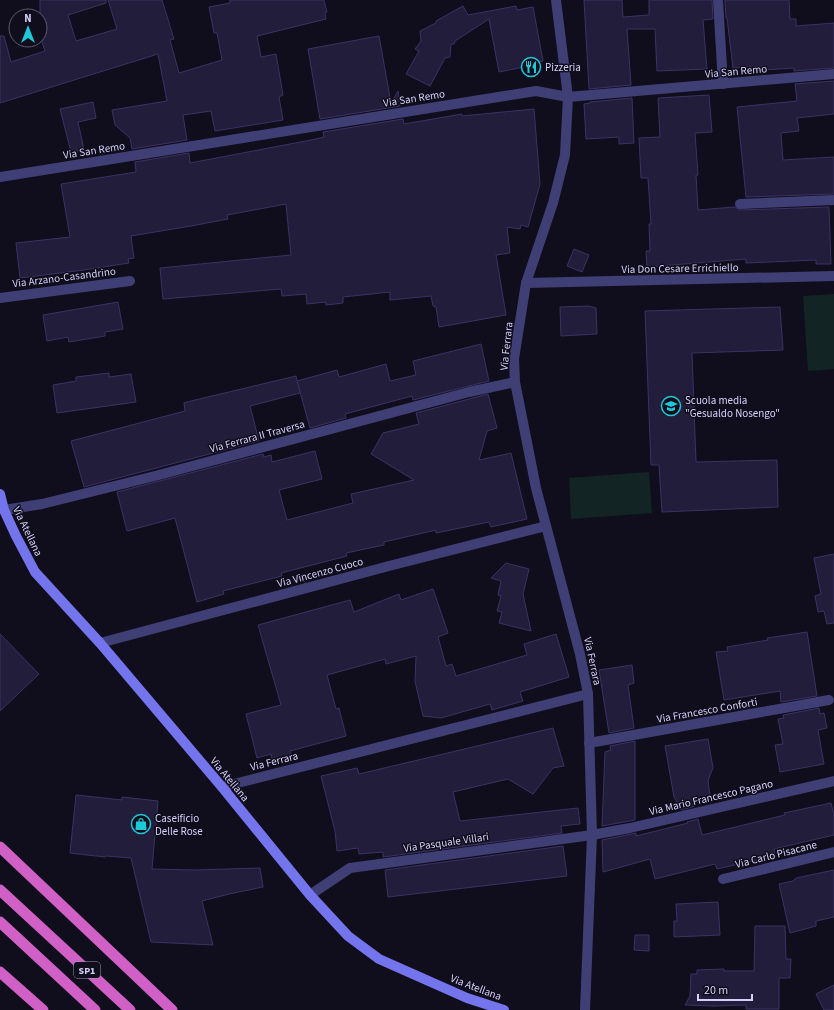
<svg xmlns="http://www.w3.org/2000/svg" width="834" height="1010" font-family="'Source Sans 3',sans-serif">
	<rect width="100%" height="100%" fill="#100e1c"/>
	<g fill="#122524">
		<polygon points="834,294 834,369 808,371 803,296"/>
		<polygon points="649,472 652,513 571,519 569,478"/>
	</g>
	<g fill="#221d3b" stroke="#3b3264">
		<polygon points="40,0 106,0 106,3 68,15 76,41 117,29 108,0 162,0 174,39 170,40 179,73 222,60 217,33 214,33 209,7 230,3 230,0 324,0 327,12 325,13 326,19 257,36 261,57 276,54 283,95 279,97 283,120 215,131 211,111 183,115 187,140 132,149 130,138 115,125 112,110 167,101 158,54 0,103 0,36 4,36 11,62 45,51 40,36"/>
		<polygon points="584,0 622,0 623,17 649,15 649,0 712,0 713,19 703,20 707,69 657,71 655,29 627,29 631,85 589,89"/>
		<polygon points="725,0 789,0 790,19 796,19 796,26 834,23 834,68 794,71 794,68 764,70 764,66 733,68 727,18 726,18"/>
		<polygon points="463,6 468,15 516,6 517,10 533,7 543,61 528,64 529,66 499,72 489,19 455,41 454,44 451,44 450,57 445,58 430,86 406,74 419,51 415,49 421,41 420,31 436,23 436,21"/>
		<polygon points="379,36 391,103 398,91 400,106 320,119 308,49"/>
		<polygon points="834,81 834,114 797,118 799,131 781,133 783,160 834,157 834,194 746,197 737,107 797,101 795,84"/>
		<polygon points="709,95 712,132 695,133 698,175 696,175 698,210 734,207 740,210 829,207 831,264 816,264 816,260 746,263 746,259 647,267 646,251 650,251 649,224 651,224 648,178 641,178 639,138 660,137 658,98"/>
		<polygon points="632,98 634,143 619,144 619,137 586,139 584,104 590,103 590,102"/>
		<polygon points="93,102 96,118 78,122 84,150 71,152 60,109"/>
		<polygon points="534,109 540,184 528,227 521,225 520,229 507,227 510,253 496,255 506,315 439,327 436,307 433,306 431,296 390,300 390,292 343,297 343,303 326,305 326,302 307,304 306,294 282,296 281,289 163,299 160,268 291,255 286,204 227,215 228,219 191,226 131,236 134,258 128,259 129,263 84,270 20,278 16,243 70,237 61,184 136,172 135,162 189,153 190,163 311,140 324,137 323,132 403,119 404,124 462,114 462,116"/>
		<polygon points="574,249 589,255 582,272 567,266"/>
		<polygon points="118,302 123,329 105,332 105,336 69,342 68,337 47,341 43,315"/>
		<polygon points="589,306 596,308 597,334 561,336 560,307"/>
		<polygon points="780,307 783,350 692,353 696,462 777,460 778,507 662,512 659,465 651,465 645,311"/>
		<polygon points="481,344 489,381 413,400 412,396 345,414 346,418 310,428 297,381 337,370 339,377 386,364 390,381 416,375 413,361"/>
		<polygon points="109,373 109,377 131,374 136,402 57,413 53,385 76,381 76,377"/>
		<polygon points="296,376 300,393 250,406 259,441 84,487 71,441 185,411 184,403 191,401"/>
		<polygon points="488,394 497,428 487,431 479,460 511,453 527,519 491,527 489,522 436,533 436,530 384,542 384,545 346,553 347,556 281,573 282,576 223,591 224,594 197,602 175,518 127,531 117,492 263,454 264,457 271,455 272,462 315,451 322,479 279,490 287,520 353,503 351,494 414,480 371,454 383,433 419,424 416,413"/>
		<polygon points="834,554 834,623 827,624 824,611 818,612 815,596 821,594 814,558"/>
		<polygon points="506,563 529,569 523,594 531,631 499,623 502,612 497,611 501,596 498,595 501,581 491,578"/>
		<polygon points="433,589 448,633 438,637 446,666 452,664 456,676 527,655 524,644 556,634 569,677 520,692 523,701 492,710 490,704 441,718 423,716 415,681 416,656 386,664 385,659 327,675 336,709 339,708 346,736 290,751 292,759 273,764 271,754 257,758 246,714 281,705 258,625 350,600 354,612 399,594 401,600"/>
		<polygon points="807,632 817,696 781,702 780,691 724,700 716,652 728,651 727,647 768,640 767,638"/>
		<polygon points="0,634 39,674 0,711"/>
		<polygon points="632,665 634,683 628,685 634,728 609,733 599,670"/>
		<polygon points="819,708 820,714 824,713 827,728 818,730 824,764 780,772 775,745 783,744 778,719 784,718 783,715"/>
		<polygon points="553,728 564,766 553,768 533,794 508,779 453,792 460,821 578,808 580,824 561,826 562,833 383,857 383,852 359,854 358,848 337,851 335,831 321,776 357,768 359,774"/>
		<polygon points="708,739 713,768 708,780 710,797 693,800 695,806 681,810 674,797 665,746"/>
		<polygon points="635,741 635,820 602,826 605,752 611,750 610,746"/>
		<polygon points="76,795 122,800 122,797 158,801 152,869 194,870 260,868 263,887 229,894 202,901 213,945 151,942 131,858 106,856 105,857 70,853"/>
		<polygon points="831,803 834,814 834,835 774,849 775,856 717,869 715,864 655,879 650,859 603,872 602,840 636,833 636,836 688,823 687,822 698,819 702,835 785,815 784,813"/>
		<polygon points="563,846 567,876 388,897 385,870"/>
		<polygon points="834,870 834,917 816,921 816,926 790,933 779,884 793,881 796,878"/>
		<polygon points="718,902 720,935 674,937 674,921 677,921 676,904"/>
		<polygon points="755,926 785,926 786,959 791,959 790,978 779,978 779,1009 746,1009 746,1005 713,1006 685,1005 690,996 691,974 697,974 697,970 724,969 724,971 754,971"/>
		<polygon points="635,935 649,935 649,951 634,950"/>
		<polygon points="834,985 834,1010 824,1010 816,994"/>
	</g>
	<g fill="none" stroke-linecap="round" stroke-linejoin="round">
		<g stroke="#403f75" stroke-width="10">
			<polyline points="556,0 568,97 565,155 553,203 526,283 514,359 515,382 536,488 580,654 588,694 592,835 585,1010"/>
			<polyline points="718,0 723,84"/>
			<polyline points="0,177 536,91 568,97 834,74"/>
			<polyline points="740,204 834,200"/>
			<polyline points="526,283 834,276"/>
			<polyline points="0,298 130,281"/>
			<polyline points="4,510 42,504 155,476 469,392 515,382"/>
			<polyline points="100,643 389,566 546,526"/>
			<polyline points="589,743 829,700"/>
			<polyline points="222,787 588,694"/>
			<polyline points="723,879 834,852"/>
			<polyline points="310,895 350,868 592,835 630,828 834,781"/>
		</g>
		<polyline stroke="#7474ec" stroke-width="10" points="0,494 4,510 16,536 35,572 100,643 222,787 310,895 348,936 379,959 467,998 504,1010"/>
		<g stroke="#d060c6" stroke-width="11">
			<polyline points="0,847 172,1010"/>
			<polyline points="0,890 130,1010"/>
			<polyline points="0,922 95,1010"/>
			<polyline points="0,972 43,1010"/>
		</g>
	</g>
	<defs>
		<symbol id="restaurant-ring" viewBox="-11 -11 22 22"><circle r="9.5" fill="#100e1c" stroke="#1dc8d7" stroke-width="1.5"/><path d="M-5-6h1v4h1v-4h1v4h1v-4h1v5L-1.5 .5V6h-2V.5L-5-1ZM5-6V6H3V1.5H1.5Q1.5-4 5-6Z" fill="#1dc8d7"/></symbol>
		<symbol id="school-ring" viewBox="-11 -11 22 22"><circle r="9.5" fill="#100e1c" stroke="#1dc8d7" stroke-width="1.5"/><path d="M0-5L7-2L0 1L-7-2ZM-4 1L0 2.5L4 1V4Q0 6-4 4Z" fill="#1dc8d7"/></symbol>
		<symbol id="shop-ring" viewBox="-11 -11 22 22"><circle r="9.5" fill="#100e1c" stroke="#1dc8d7" stroke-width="1.5"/><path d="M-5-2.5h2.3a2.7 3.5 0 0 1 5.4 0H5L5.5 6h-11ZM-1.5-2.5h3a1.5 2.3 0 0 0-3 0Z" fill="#1dc8d7"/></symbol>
	</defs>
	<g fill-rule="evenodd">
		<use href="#restaurant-ring" x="520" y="56" width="22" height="22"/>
		<use href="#school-ring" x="660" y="395" width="22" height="22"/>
		<use href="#shop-ring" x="130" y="813" width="22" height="22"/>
	</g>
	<g text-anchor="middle" stroke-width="3" stroke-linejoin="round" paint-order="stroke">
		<rect fill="#100e1c" stroke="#9996b7" stroke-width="1" x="74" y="962" width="26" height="16" rx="3"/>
		<g font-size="10" font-weight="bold" fill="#d4d0f9">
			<text x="87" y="974">SP1</text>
		</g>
		<g font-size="11" fill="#d4d0f9" stroke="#100e1c" text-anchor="start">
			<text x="545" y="71">Pizzeria</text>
			<text x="685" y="404">Scuola media<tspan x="685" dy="13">"Gesualdo Nosengo"</tspan></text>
			<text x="155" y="822">Caseificio<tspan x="155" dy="13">Delle Rose</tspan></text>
		</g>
		<g font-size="11" fill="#d4d0f9" stroke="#100e1c">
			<text transform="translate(736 71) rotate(-5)" y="4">Via San Remo</text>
			<text transform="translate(414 98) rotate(-9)" y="4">Via San Remo</text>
			<text transform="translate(94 150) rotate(-9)" y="4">Via San Remo</text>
			<text transform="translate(680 268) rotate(-1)" y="4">Via Don Cesare Errichiello</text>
			<text transform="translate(64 277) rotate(-7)" y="4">Via Arzano-Casandrino</text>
			<text transform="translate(506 346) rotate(-84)" y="4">Via Ferrara</text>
			<text transform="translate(257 436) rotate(-15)" y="4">Via Ferrara II Traversa</text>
			<text transform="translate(28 531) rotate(64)" y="4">Via Atellana</text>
			<text transform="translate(320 572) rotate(-15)" y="4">Via Vincenzo Cuoco</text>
			<text transform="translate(593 661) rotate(78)" y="4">Via Ferrara</text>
			<text transform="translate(707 710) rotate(-10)" y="4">Via Francesco Conforti</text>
			<text transform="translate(274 761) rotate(-14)" y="4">Via Ferrara</text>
			<text transform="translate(230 779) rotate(50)" y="4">Via Atellana</text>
			<text transform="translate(711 797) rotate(-13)" y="4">Via Mario Francesco Pagano</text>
			<text transform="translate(446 842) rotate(-8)" y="4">Via Pasquale Villari</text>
			<text transform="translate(776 854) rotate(-14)" y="4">Via Carlo Pisacane</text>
			<text transform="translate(476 987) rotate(21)" y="4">Via Atellana</text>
		</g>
	</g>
	<g transform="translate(28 28)"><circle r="19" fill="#100e1c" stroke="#5e5c74"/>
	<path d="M0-3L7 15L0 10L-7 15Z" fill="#1dc8d7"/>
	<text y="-6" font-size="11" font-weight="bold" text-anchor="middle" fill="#d4d0f9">N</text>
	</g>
	<path d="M698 994v6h54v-6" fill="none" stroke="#d4d0f9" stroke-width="2"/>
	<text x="704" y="994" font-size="12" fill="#d4d0f9" stroke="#100e1c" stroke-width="3" paint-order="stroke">20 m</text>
</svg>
